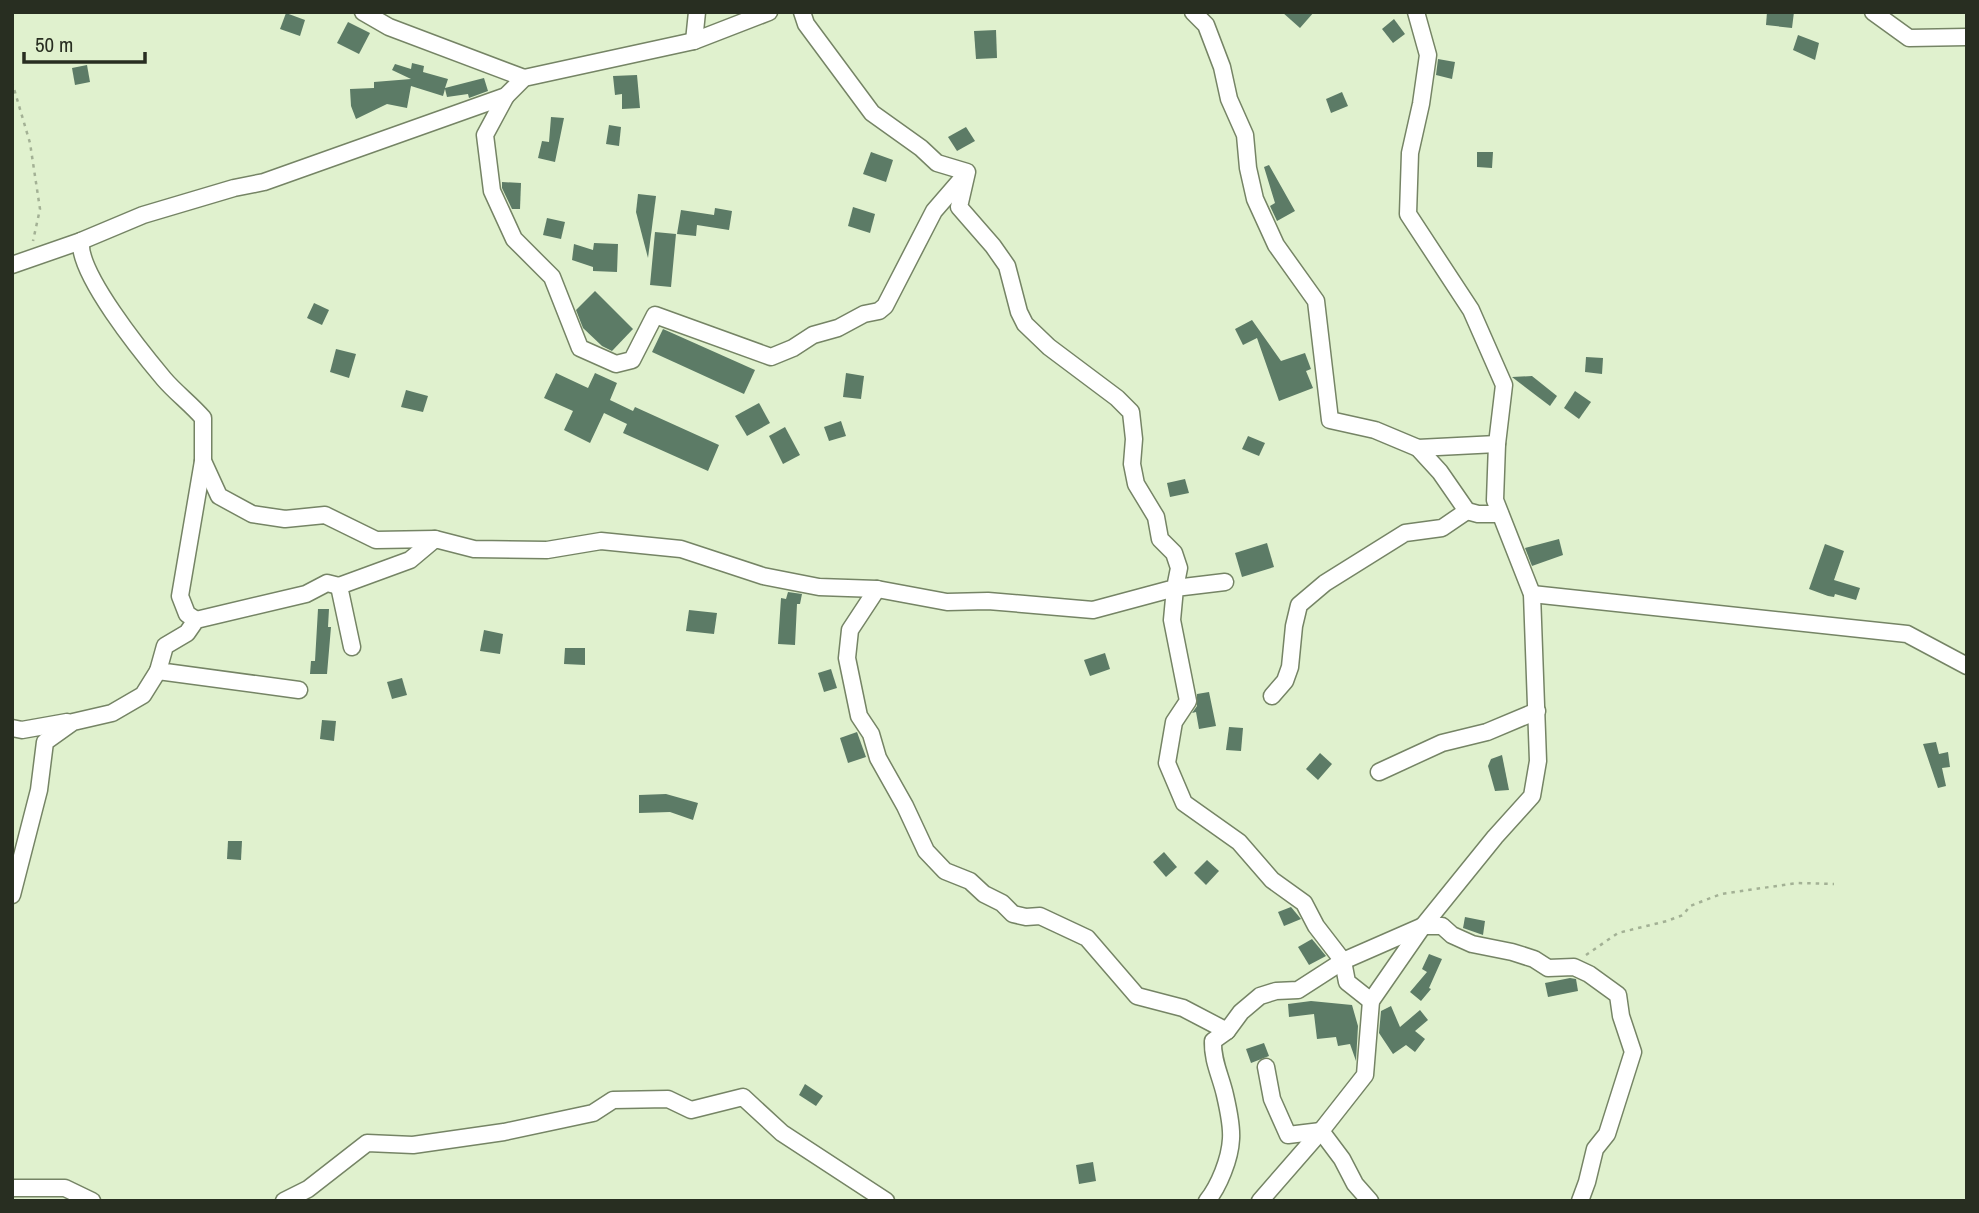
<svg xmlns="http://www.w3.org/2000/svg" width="1979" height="1213" font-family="'Archivo Narrow',sans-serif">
	<rect width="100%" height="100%" fill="#e0f1ce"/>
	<g fill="#5c7b66">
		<polygon points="1282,12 1314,12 1300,28"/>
		<polygon points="1767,12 1794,12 1792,28 1766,25"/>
		<polygon points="286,13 305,20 300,36 280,29"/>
		<polygon points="1394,19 1405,34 1393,43 1382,29"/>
		<polygon points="348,22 370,33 359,54 337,43"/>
		<polygon points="996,30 997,58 976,59 974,31"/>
		<polygon points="1798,35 1819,43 1815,60 1793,50"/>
		<polygon points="1438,59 1455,62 1452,79 1436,75"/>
		<polygon points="412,63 424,66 423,72 448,79 445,88 484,78 488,91 469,98 468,94 447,97 445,89 443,96 411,86 407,108 387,104 356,119 351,106 350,89 374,88 374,82 411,79 392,70 395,64 411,69"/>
		<polygon points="87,65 90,82 75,85 72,68"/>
		<polygon points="637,75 640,108 622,109 622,94 615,95 613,76"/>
		<polygon points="1342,92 1348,106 1331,113 1326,99"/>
		<polygon points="551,117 564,118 555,162 538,158 542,141 549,142"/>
		<polygon points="609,125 621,127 619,146 606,144"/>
		<polygon points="966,127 975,141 957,151 948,137"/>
		<polygon points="871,152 893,160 886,182 863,174"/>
		<polygon points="1477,152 1493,152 1492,168 1477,167"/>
		<polygon points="1269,165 1295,211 1277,221 1270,206 1275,203 1264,167"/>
		<polygon points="502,182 521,183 520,209 512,209 502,188"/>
		<polygon points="638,194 656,196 648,258 636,212"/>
		<polygon points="853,207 875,214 870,233 848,226"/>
		<polygon points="715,208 732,211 729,230 697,225 696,236 677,234 681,210 714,215"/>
		<polygon points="547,218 565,222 561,239 543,235"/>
		<polygon points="655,232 676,234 671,287 650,285"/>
		<polygon points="594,243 618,244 617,272 593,271 593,267 572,260 574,244 593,250"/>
		<polygon points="595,291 633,329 612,351 602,346 583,328 576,310"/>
		<polygon points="314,303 329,310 322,325 307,318"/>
		<polygon points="1252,320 1281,361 1305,353 1311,369 1306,371 1313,388 1279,401 1257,338 1243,345 1235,329"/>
		<polygon points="663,329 755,370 744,394 652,352"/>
		<polygon points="336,349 356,354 349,378 330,372"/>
		<polygon points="1586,357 1603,358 1602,374 1585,372"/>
		<polygon points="556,373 588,388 595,373 617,383 610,400 633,411 635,407 719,445 708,471 623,433 627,424 604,413 590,443 564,430 573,411 544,398"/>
		<polygon points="846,373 864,376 861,399 843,397"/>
		<polygon points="1532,376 1557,396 1550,406 1512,377"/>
		<polygon points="406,390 428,396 423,412 401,407"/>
		<polygon points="1575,391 1591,402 1579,419 1564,408"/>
		<polygon points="759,403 770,423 747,436 735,416"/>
		<polygon points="841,421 846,436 829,441 824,427"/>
		<polygon points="785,427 800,455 783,464 769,436"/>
		<polygon points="1248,436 1265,443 1259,456 1242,449"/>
		<polygon points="1185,479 1189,493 1170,497 1167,483"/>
		<polygon points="1559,539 1563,555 1532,566 1525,548"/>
		<polygon points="1267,543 1274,567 1242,577 1235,553"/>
		<polygon points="1825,544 1844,551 1834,580 1860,588 1856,600 1835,594 1834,597 1828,596 1809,589"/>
		<polygon points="788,592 802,594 800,604 797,604 795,645 778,644 781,598 786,599"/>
		<polygon points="318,609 329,609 328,627 331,627 327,674 310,674 311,661 315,661"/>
		<polygon points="689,610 717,613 714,634 686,631"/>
		<polygon points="484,630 503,634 500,654 480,651"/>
		<polygon points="565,648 585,648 585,665 564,664"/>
		<polygon points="1105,653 1110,669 1090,676 1084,660"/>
		<polygon points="831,669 837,688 824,692 818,673"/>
		<polygon points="402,678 407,695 392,699 387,682"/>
		<polygon points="1209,692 1216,726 1199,729 1196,712 1192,713 1197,706 1197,694"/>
		<polygon points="322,720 336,721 334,741 320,739"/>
		<polygon points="1229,727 1243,728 1241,751 1226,750"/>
		<polygon points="857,732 866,757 848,763 840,738"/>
		<polygon points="1936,742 1939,754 1948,752 1950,767 1942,768 1946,786 1938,788 1923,744"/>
		<polygon points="1320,753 1332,764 1318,780 1306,769"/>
		<polygon points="1502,755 1509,790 1495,791 1488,766 1491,759"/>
		<polygon points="666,794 698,803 693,820 670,812 639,813 639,795"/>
		<polygon points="228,841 242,841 241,860 227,859"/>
		<polygon points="1164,852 1177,867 1166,877 1153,862"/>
		<polygon points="1207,860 1219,871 1206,885 1194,873"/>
		<polygon points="1291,907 1301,919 1284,926 1278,912"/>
		<polygon points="1465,917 1485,921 1483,935 1463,928"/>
		<polygon points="1312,939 1326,956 1309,965 1298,947"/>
		<polygon points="1429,954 1442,959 1429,988 1431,989 1421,1001 1410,992 1427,972 1422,969"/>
		<polygon points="1570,978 1576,979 1578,991 1548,997 1545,983"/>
		<polygon points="1311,1001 1352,1005 1358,1026 1356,1061 1350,1044 1338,1046 1336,1037 1317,1039 1314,1014 1289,1017 1288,1004"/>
		<polygon points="1391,1006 1400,1027 1420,1010 1428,1020 1415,1031 1425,1039 1415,1052 1406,1045 1393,1054 1379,1033 1381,1011"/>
		<polygon points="1264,1043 1269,1056 1251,1063 1246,1049"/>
		<polygon points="805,1084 823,1096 816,1106 799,1095"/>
		<polygon points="1093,1162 1096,1181 1079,1184 1076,1165"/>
	</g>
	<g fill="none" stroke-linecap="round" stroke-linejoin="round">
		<defs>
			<g id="street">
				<polyline points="363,12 389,27 524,78"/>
				<polyline points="1193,12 1206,25 1222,67 1229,99 1245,135 1248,168 1255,199 1276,245 1316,301 1330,420 1375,430 1418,448 1497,444"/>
				<polyline points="1873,12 1909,38 1967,37"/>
				<polyline points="694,41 697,12"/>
				<polyline points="506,96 485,135 492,191 514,239 552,277 580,348 616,364 632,360 655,315 771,357 793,348 813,335 838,328 864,314 879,311 885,306 934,211 966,174"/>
				<path d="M81,241C77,273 143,354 164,379C176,393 191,404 203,418V461L219,496L252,514L285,519L325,515L376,540L435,539"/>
				<polyline points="12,265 81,241 143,215 234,188 264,182 506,96 524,78 694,41 769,12"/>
				<polyline points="1418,448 1440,472 1467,511 1478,514 1500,514"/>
				<polyline points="1225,582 1175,588 1172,620 1188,701 1174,722 1167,763 1184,803 1239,842 1272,880 1304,903 1316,926 1343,961 1347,982 1371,1001"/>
				<polyline points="877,589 850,630 847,658 859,716 871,734 878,758 905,806 926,851 945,871 970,881 984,894 1002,903 1013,914 1026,917 1040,916 1087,938 1137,996 1183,1008 1227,1031 1241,1012 1260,996 1276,991 1298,990 1343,961 1423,926 1442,926 1452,935 1472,944 1512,952 1534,959 1548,968 1574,967 1589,974 1618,995 1621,1016 1633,1052 1607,1134 1595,1149 1587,1182 1580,1201"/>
				<polyline points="1532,594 1907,634 1967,666"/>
				<polyline points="196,620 187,614 180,596 203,461"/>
				<polyline points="352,647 339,586 410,560 435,539 474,549 547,550 601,541 681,549 763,576 819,587 877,589 947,602 988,601 1093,610 1175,588 1179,568 1174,553 1160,539 1156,517 1136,484 1132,464 1134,439 1131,412 1117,398 1049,347 1025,324 1019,312 1007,266 993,246 959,207 967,172 937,163 921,148 872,113 806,24 802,12"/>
				<polyline points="299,690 158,671 165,646 187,633 196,620 306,594 327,583 339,586"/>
				<polyline points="1272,696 1285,681 1290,667 1294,626 1299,605 1325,583 1405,533 1442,528 1467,511"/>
				<polyline points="12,728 22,730 67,722"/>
				<polyline points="1379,772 1442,743 1487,732 1537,711"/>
				<polyline points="12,895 39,790 45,742 73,722 112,713 143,695 158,671"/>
				<polyline points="1266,1067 1272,1099 1288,1135 1321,1131 1342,1159 1355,1184 1370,1201"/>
				<polyline points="12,1188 65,1188 92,1201"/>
				<polyline points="284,1201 308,1189 367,1143 413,1145 504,1132 593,1113 613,1100 668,1099 691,1110 743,1097 782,1133 886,1201"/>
				<path d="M1207,1201C1219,1186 1230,1159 1231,1139C1232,1126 1228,1108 1225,1095C1221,1077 1212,1060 1213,1041L1227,1031"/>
				<polyline points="1260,1201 1321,1131 1365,1075 1371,1001 1423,926 1495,837 1532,796 1538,761 1532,594 1495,500 1497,444 1504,385 1471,310 1408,214 1410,153 1421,104 1428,55 1416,12"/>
			</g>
		</defs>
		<use href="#street" stroke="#758465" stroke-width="19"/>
		<g stroke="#a3b195" stroke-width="2.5" stroke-dasharray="3.5 5" stroke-linecap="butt">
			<polyline points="12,82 30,143 40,209 33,241"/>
			<polyline points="1586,955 1618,933 1667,921 1683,915 1690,906 1721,894 1797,883 1834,884"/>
		</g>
		<use href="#street" stroke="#fff" stroke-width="16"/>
	</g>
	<rect width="1979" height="1213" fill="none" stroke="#282e21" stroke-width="28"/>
	<path d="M24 52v10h121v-10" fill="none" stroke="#282e21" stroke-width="3.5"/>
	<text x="35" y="52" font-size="21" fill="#282e21" stroke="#e0f1ce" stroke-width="5" paint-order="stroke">50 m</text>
</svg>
